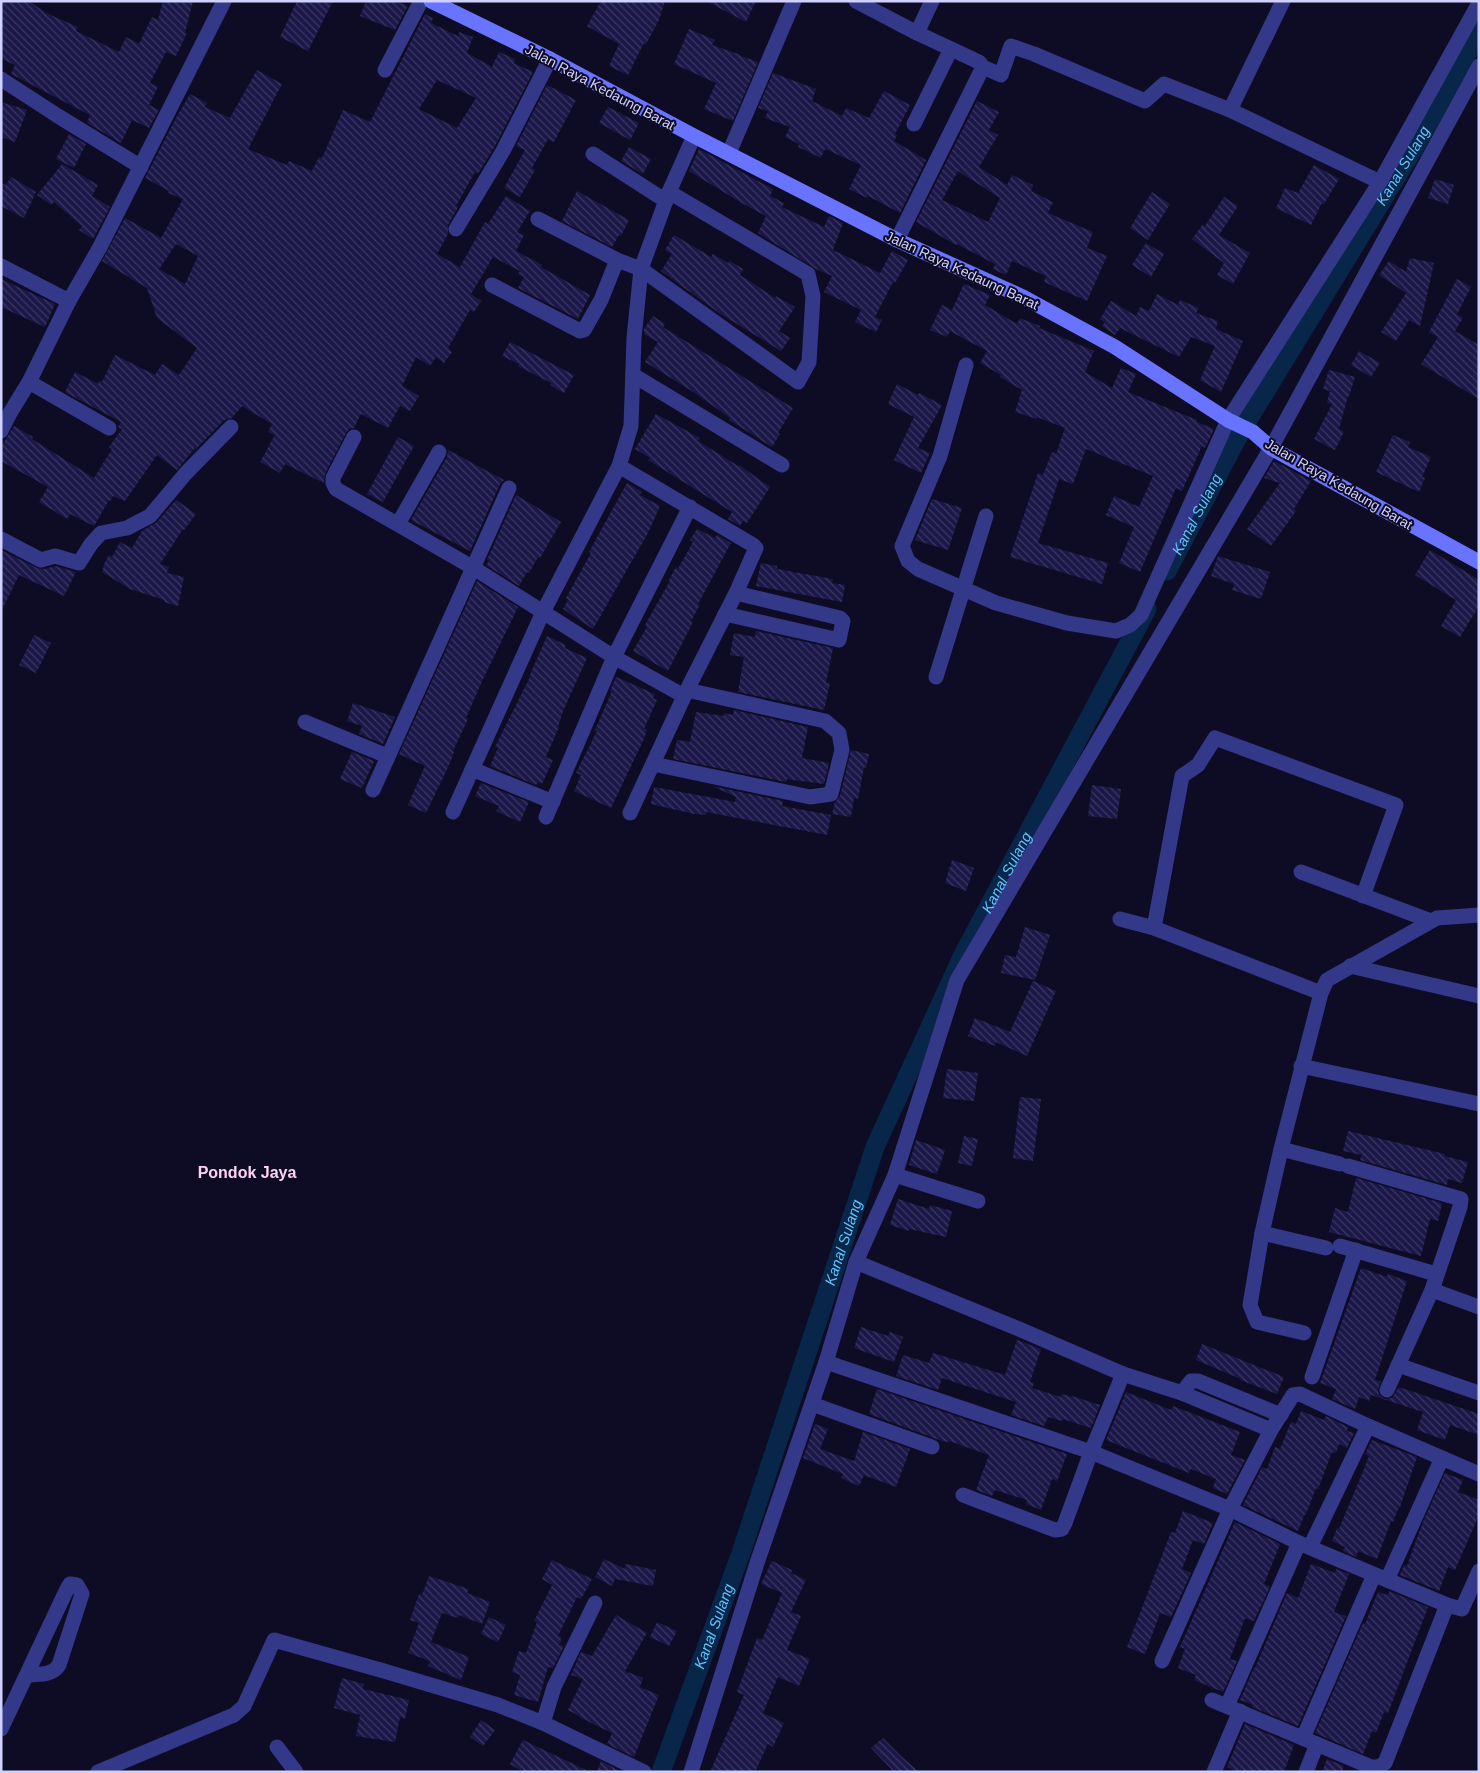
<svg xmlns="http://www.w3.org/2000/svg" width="1480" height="1773" font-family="Helvetica,sans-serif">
	<defs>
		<pattern id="building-back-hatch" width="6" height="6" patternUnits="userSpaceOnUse" patternTransform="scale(1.25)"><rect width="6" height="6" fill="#1b1748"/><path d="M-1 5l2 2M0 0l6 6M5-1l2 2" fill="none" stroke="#3b3863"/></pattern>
	</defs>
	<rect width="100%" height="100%" fill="#0e0c25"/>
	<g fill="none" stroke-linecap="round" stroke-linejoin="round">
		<g stroke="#07264a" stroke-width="19">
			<path id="s1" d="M1167,571L1240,433L1416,145L1479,32"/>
			<path id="s2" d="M661,1772L741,1553L875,1147L963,955L1147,609"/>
		</g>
	</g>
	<g fill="url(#building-back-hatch)" fill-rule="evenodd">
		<polygon points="1,1 29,1 46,13 78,27 76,31 119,52 126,37 139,44 152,17 158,20 163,1 193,1 185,33 187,33 176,56 166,52 150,83 158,87 149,105 159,110 149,128 132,120 121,143 87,123 90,115 11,74 15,65 1,59"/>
		<polygon points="297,1 333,1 308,51 280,37"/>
		<polygon points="366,1 395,1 408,6 395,30 360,16"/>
		<polygon points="601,1 665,1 659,20 646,44 644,43 628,75 609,66 619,44 587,26"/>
		<polygon points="706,1 756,1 746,22"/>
		<path d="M425,14L433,18L431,23L458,36L459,32L473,37L467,53L492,67L499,52L515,59L514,63L533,72L495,146L478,174L475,172L456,206L458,207L448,225V234L437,254L460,267L485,222L488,224L506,196L530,211L517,232L524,235L516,251L542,265L541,267L590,295L578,319L518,288L524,277L518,274L520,271L493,257L471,294L481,301L474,312L470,310L448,348L452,352L444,363L436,357L430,366L416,357L402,386L419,396L410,411L400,406L388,428L361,414L354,428L349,429L346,433L325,474L324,483L285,464L280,473L260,462L275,435L268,432L272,424L242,406L232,418L224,420L196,449L195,448L177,470L157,455L125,501L113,496L111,501L109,500L94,526L70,514L67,519L39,502L48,487L1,461V447L14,426L33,437L32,439L94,478L112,449L109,447L122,429L118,427L121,422L65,392L75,372L98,384L99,381L102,382L115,355L155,375L162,364L179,375L197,348L157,318L147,288L102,261L125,218L161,238L183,199L168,193L169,191L145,178L176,118L190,94L207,103L205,107L230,118L257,70L282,84L248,149L287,165L289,161L312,171L319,157L322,158L343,110L370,122ZM437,80L476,98L457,128L419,109ZM176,244L198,256L185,284L159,269Z"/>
		<polygon points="689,29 715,40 712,45 741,55 741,56 758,62 733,121 704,109 716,83 674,64"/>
		<polygon points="773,73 816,89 812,101 842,116 846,108 869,118 884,91 910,105 895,134 897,135 894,141 926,160 900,213 868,196 867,198 849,189 861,165 825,149 821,158 798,147 799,144 785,137 790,127 765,118 768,111 758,108"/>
		<polygon points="547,85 576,100 554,142 548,139 532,168 535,170 520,197 504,188 525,150 516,146"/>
		<path d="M977,101L999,112L989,130L998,135L979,167L1007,185L1012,175L1033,185L1031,191L1053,202L1048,213L1093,232L1087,248L1107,256L1087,301L1044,282L1046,276L1012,261L1006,275L993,269L995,264L957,244L956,245L916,222ZM958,171L1000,198L988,222L942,200Z"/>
		<polygon points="1,102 27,110 15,142 1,137"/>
		<polygon points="608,107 639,123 630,140 599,123"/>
		<polygon points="69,134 86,144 74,168 56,159"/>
		<polygon points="629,147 651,159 643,174 621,161"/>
		<polygon points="699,149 773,189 770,196 784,203 782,207 824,227 829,216 843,223 833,250 880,273 892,251 908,260 895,283 893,282 875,317 882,320 876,332 855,322 861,310 824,292 832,276 816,269 758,233 766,216 740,202 689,171"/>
		<polygon points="62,164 98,185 92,196 110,207 93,239 79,230 82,226 54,202 51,205 37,195"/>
		<polygon points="1314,165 1339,179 1324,204 1322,203 1311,225 1276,208 1285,188 1298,193"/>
		<polygon points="11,177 36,192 24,218 1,206 1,183 6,185"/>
		<polygon points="1435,179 1454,185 1448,204 1428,198"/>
		<polygon points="577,191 629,220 621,236 619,235 612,247 562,221"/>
		<polygon points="1152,192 1170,204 1148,240 1130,228"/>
		<polygon points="1224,197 1238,206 1219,235 1250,253 1233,284 1217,275 1224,263 1192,239 1203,224 1205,226"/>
		<polygon points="674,235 711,257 713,254 728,263 730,261 743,269 740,275 775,298 776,296 795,307 779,331 790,338 781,351 719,313 661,271 672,254 665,250"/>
		<polygon points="1146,243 1164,254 1151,277 1132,265"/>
		<polygon points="1410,258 1434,263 1420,326 1409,320 1396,341 1381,332 1406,293 1379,275 1389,261 1406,272"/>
		<polygon points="1,279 55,304 45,327 1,307"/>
		<polygon points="1457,279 1471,287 1457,314 1463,318 1455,331 1479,345 1479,399 1421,364 1438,337 1429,332"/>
		<polygon points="964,284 990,295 985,305 1017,324 1020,318 1040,326 1039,328 1094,351 1085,372 1112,388 1121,368 1136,374 1128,392 1197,420 1197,422 1214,429 1205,448 1202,446 1182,491 1176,488 1140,572 1119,563 1134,527 1106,515 1114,496 1139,507 1153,476 1086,449 1073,484 1059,479 1038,543 1108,563 1102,584 1010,557 1038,473 1043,475 1052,452 1056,454 1065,428 1037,417 1037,419 1015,412 1022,390 1000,377 1001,375 980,363 987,351 950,331 947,337 930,330 942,305 952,310"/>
		<polygon points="1157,294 1178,305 1180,300 1199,308 1196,313 1218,321 1216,329 1243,341 1221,392 1200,380 1215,346 1191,337 1179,357 1120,328 1115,335 1102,326 1105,322 1100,319 1111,301 1136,316 1140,307 1149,311"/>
		<polygon points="653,316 665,324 663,327 793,408 778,433 780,434 772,447 729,420 730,418 695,393 645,362 658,342 644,334 644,329"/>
		<polygon points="510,342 574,375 564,393 550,385 551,383 518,366 519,364 502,356"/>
		<polygon points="1359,351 1380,363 1371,377 1351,365"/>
		<polygon points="1329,370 1355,377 1349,396 1348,396 1339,429 1344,432 1335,450 1314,439 1332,404 1327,403 1330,391 1323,389"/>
		<polygon points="897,384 918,395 919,393 942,405 918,448 930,453 921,473 894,460 914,417 888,404"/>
		<polygon points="656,414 700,438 698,441 738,466 739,465 770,487 747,523 743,521 740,526 728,519 732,512 648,460 650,458 635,449"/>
		<polygon points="1393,435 1410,442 1408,447 1431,457 1422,477 1425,478 1419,492 1376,472"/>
		<polygon points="398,437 414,446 383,502 367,494"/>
		<polygon points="448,450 504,480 500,484 470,551 411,520 447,457"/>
		<polygon points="1274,461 1311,481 1294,509 1296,511 1271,546 1247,529 1280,483 1264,478"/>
		<polygon points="627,483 642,492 640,495 660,506 648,533 593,629 563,609 568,600 566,598 591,553 589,552"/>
		<polygon points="516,495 561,522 540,558 538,557 529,573 527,572 519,586 486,565 489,561 487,560"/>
		<polygon points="932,499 962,508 948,550 915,540"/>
		<polygon points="176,500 196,514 184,530 183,529 160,564 169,567 167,573 184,577 178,606 164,602 164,600 130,589 102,572 105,562 109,555 112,557 120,542 132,548 142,531 157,522"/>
		<polygon points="697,529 715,538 717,535 731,543 698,604 700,605 691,621 693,622 668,671 633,651 647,627 645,625 670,581 669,580 676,567 678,569 693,542 690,540"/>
		<polygon points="1,550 37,568 44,569 55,566 76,572 64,596 19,575 1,612"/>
		<polygon points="1430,550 1479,580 1479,606 1460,637 1441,626 1456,600 1415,575"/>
		<polygon points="1218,556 1270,572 1261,599 1232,590 1234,584 1211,576"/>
		<polygon points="761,563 777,566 777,569 833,579 832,583 845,585 842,602 756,586"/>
		<polygon points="477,581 518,607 483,679 466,718 468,719 453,751 454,752 450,763 426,813 408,805 425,766 399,754"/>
		<polygon points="756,631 833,648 826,683 830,683 824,710 738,692 744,657 730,655 734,633 755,637"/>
		<polygon points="34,635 51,643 36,673 19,665"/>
		<polygon points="547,636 566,645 565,648 587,658 563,711 558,727 559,727 546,757 553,760 542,784 538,782 536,785 490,766 498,748 495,747 530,677 529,677"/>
		<polygon points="616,677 655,694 653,698 657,700 644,729 647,730 643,741 611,808 574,791 581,775 576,773 597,731 595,730 612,691 610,691"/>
		<polygon points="353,703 395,717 383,744 359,734 362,726 347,721"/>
		<polygon points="734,710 808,727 802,758 829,763 824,784 787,779 786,782 673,759 677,740 690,742 696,712 724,716 724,713 733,715"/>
		<polygon points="851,750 869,754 866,768 864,767 858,799 854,798 851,817 832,814 835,802 840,796"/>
		<polygon points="352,752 374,761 362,788 340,779"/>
		<polygon points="481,783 529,802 520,822 496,811 499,806 475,796"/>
		<polygon points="1092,785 1121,789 1117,819 1088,816"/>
		<polygon points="712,786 783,801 782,806 831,815 827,835 706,812 706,815 694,814 651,804 654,787 735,802 736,797"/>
		<polygon points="952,860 974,868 966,891 945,883"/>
		<polygon points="1025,927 1050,935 1035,980 1001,973 1005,955 1016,957"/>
		<polygon points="1033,981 1056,991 1027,1056 996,1042 995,1046 968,1036 975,1018 1010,1032"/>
		<polygon points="947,1069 978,1073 974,1101 943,1098"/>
		<polygon points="1020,1097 1041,1099 1033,1161 1013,1158"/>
		<polygon points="1348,1131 1445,1154 1444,1156 1468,1162 1462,1183 1448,1179 1447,1185 1360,1160 1362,1155 1343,1151"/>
		<polygon points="964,1136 978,1139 972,1166 958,1163"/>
		<polygon points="916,1140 945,1150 937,1174 909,1165"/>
		<polygon points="1356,1178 1442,1203 1438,1221 1430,1219 1421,1256 1329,1232 1335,1208 1348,1212"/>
		<polygon points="898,1199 929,1209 930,1205 952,1211 946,1237 909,1229 909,1231 890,1225"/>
		<polygon points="1361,1268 1387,1277 1388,1274 1407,1281 1376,1377 1375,1380 1381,1381 1378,1390 1379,1395 1384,1399 1392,1398 1399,1387 1479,1414 1479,1435 1450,1425 1445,1440 1417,1430 1423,1412 1371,1395 1369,1401 1359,1397 1355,1409 1332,1399 1336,1389 1320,1383"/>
		<polygon points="861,1327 888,1336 890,1332 903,1337 894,1362 854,1348"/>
		<polygon points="1017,1340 1041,1349 1030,1382 1034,1383 1032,1388 1061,1397 1062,1394 1072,1397 1072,1396 1100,1405 1091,1428 1063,1419 1062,1421 1048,1417 1044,1426 1011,1415 1016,1402 942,1378 938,1390 896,1376 903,1355 929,1363 933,1353 1005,1375"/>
		<polygon points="1202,1344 1284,1377 1277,1394 1240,1380 1241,1379 1196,1360"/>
		<polygon points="877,1389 1067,1454 1057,1481 1052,1479 1041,1510 1026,1504 1027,1500 995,1490 992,1496 976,1490 989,1455 949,1441 948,1442 942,1441 869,1414"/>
		<polygon points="1126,1392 1171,1410 1173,1406 1240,1432 1231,1455 1245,1460 1227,1494 1213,1488 1216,1479 1191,1469 1189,1473 1106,1440"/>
		<polygon points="1301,1411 1324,1420 1326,1416 1348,1427 1347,1431 1354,1433 1347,1448 1339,1444 1336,1453 1332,1452 1318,1489 1316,1488 1306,1514 1305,1514 1298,1531 1243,1505 1262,1467 1267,1469 1275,1447 1280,1449 1291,1422 1296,1424"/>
		<polygon points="815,1424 828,1429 820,1449 854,1461 863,1432 910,1449 896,1487 864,1475 859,1486 841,1478 843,1474 803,1458"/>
		<polygon points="1372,1440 1417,1457 1400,1507 1399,1507 1393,1522 1391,1521 1377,1559 1358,1551 1356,1557 1343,1551 1345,1547 1332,1541 1337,1528 1339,1529 1364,1469 1369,1456 1365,1454"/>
		<polygon points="1445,1473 1463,1480 1458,1492 1479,1500 1479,1515 1455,1570 1448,1567 1439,1591 1400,1575 1404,1565 1407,1566 1423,1522"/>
		<polygon points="1183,1511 1213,1523 1204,1544 1193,1540 1182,1569 1191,1573 1171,1617 1160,1613 1145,1654 1127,1647 1171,1532 1175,1533"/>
		<polygon points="1235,1522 1280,1544 1264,1584 1270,1587 1254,1621 1245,1618 1230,1659 1237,1661 1223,1692 1194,1680 1196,1675 1178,1668 1185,1649 1180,1647"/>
		<polygon points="604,1559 625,1569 626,1564 656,1570 653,1586 615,1579 612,1586 595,1577"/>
		<polygon points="552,1560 592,1579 581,1599 577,1597 558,1636 562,1637 559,1645 564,1646 553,1668 548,1667 538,1702 514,1695 520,1675 512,1672 519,1651 526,1653 537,1622 534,1621 552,1585 542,1579"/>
		<polygon points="772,1561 792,1570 791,1573 806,1580 791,1612 801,1616 787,1650 810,1659 799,1686 778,1677 763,1713 784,1723 773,1747 768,1744 755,1772 710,1772 744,1695 737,1692 757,1638 762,1640 782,1593 761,1584"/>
		<polygon points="1311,1564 1335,1573 1336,1569 1349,1574 1334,1612 1346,1616 1298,1726 1252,1707 1253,1705 1240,1700 1254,1668 1255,1668 1287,1593 1298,1598"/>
		<polygon points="429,1576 469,1589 467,1593 490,1602 482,1624 459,1615 457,1618 442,1613 431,1642 469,1657 461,1680 428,1666 430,1661 408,1653 419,1623 410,1620 419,1594 422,1595"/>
		<polygon points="1389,1591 1428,1607 1388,1713 1384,1712 1376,1733 1372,1731 1363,1754 1315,1733 1363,1623 1365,1624 1378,1592 1388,1595"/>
		<polygon points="616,1615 647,1633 625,1671 643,1678 640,1687 659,1695 634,1757 607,1744 612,1733 581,1718 581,1717 568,1710 583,1679 571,1675 581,1652 592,1656"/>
		<polygon points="489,1617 506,1625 498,1642 481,1634"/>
		<polygon points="657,1622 677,1631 669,1646 650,1637"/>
		<polygon points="342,1678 364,1684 363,1689 409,1700 405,1719 400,1717 395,1742 356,1736 360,1715 334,1708"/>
		<polygon points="481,1720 495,1730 483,1746 470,1737"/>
		<polygon points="1245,1724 1294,1745 1284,1772 1238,1772 1227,1767"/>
		<polygon points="883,1738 901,1756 919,1772 894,1772 871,1748"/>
		<polygon points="523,1740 590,1772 523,1772 510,1764"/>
		<polygon points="1327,1759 1344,1766 1342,1772 1322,1772"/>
		<polygon points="601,1761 622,1772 597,1772"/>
	</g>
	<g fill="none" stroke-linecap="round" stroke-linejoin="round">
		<g stroke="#333889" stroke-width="15">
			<polyline points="856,1 917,33 979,62 983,67 897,240"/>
			<polyline points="917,33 932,1"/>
			<polyline points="983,67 1001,75 1011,46 1034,54 1145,101 1164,84 1230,110 1380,182"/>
			<polyline points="385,70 421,1"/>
			<polyline points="1,79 58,116 141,167"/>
			<polyline points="1230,110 1283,1"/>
			<polyline points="914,124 951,49"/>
			<polyline points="729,153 794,1"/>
			<polyline points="593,154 666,201"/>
			<polyline points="538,219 617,260 641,269 798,382 809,362 813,296 808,274 669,192"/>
			<polyline points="456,229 503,151 550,59"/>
			<polyline points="1,266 69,301"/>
			<polyline points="492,285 580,331 584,330 601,300 617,260"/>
			<polyline points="966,365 940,456 902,546 908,561 918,569 996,603 1067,623 1116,631 1130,625 1141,615 1228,420 1380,182 1479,3"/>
			<polyline points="633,375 782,465"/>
			<polyline points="29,382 109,428"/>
			<polyline points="1,431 10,413 29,382 69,301 100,247 224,1"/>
			<polyline points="354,437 333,478 333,483 336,489 472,567 614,657 684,696"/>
			<polyline points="619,466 753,545 756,548 736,593 687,690 630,813"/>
			<polyline points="398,524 439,452"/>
			<polyline points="1,539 41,560 55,556 79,563 91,544 101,533 127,528 150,516 186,473 231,427"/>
			<polyline points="725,614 839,640 843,621 840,618 736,593"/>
			<polyline points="936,677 986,516"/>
			<polyline points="305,722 387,756"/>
			<polyline points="653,764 810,797 831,794 842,750 839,733 825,721 687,690"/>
			<polyline points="472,769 553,802"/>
			<polyline points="373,790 509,488"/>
			<polyline points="453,812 543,612 619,466 631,426 634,338 641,269 669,192 694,136"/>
			<polyline points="546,817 614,657 690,507"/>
			<polyline points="1301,872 1431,921"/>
			<polyline points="1120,919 1154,928 1321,993"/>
			<polyline points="1154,928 1182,776 1198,765 1215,738 1396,805 1363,896"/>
			<polyline points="1350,966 1479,996"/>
			<polyline points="1301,1066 1479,1104"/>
			<polyline points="1281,1149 1340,1164"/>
			<polyline points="1348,1166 1461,1199 1460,1207 1432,1290 1387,1390"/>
			<polyline points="895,1175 978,1201"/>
			<polyline points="1262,1233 1326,1248"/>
			<polyline points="1340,1246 1436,1274"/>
			<polyline points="856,1262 1019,1329 1123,1374 1182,1393 1271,1430"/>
			<polyline points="1432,1290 1479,1307"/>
			<polyline points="1304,1333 1257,1322 1250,1305 1262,1233 1281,1149 1321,993 1327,980 1437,918 1479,915"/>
			<polyline points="826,1362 1091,1452 1230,1509 1299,1543 1447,1605 1462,1609 1479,1571"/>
			<polyline points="1398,1365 1479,1393"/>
			<polyline points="1312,1377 1356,1250"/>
			<polyline points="1182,1393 1191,1381 1198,1381 1281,1415"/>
			<polyline points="812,1404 932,1447"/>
			<polyline points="963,1495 1055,1530 1062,1529 1065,1523 1091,1452 1123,1374"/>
			<polyline points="1310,1547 1368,1426"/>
			<polyline points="1387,1580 1442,1458"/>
			<polyline points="1162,1661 1230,1509 1271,1430 1293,1395 1300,1394 1368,1426 1479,1474"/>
			<polyline points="1212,1700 1371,1767 1378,1767 1385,1763 1447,1605"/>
			<polyline points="1227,1706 1299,1543"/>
			<polyline points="543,1723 554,1687 595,1603"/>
			<path d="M1,1729L67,1589L70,1584L77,1585L82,1594L59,1665C52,1676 39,1674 27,1675"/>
			<polyline points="1303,1738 1374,1575"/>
			<polyline points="277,1747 296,1772"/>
			<polyline points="98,1772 234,1715 244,1706 274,1640 384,1671 498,1705 543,1723 644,1772"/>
			<polyline points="691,1772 757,1563 826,1362 856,1262 895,1175 957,980 1271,448 1479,66"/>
			<polyline points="1214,1772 1240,1711"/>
			<polyline points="1306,1772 1317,1744"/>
		</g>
		<polyline stroke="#6873ff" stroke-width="15" points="431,1 550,59 694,136 897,240 1023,297 1115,347 1228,420 1253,432 1271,448 1479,562"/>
	</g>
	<g text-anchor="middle" stroke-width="4" stroke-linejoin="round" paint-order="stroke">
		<g font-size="14" fill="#d1d1ff" stroke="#0e0c25">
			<text transform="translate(600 87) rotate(28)" y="5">Jalan Raya Kedaung Barat</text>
			<text transform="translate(962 270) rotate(25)" y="5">Jalan Raya Kedaung Barat</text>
			<text transform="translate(1339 484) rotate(30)" y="5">Jalan Raya Kedaung Barat</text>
		</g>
		<g font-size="15" font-style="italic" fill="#5fc5ff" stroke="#0e0c25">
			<text dy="5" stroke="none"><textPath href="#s1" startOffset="469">Kanal Sulang</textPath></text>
			<text dy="5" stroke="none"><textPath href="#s1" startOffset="64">Kanal Sulang</textPath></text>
			<text dy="5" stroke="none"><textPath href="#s2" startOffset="965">Kanal Sulang</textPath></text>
			<text dy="5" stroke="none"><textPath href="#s2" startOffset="560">Kanal Sulang</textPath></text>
			<text dy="5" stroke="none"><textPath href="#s2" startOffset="155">Kanal Sulang</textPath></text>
		</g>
		<g font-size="16" font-weight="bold" fill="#ffd3f3" stroke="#0e0c25">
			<text x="247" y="1178">Pondok Jaya</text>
		</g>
	</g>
	<rect width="1480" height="1773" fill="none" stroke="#d1d1ff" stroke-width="5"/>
</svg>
